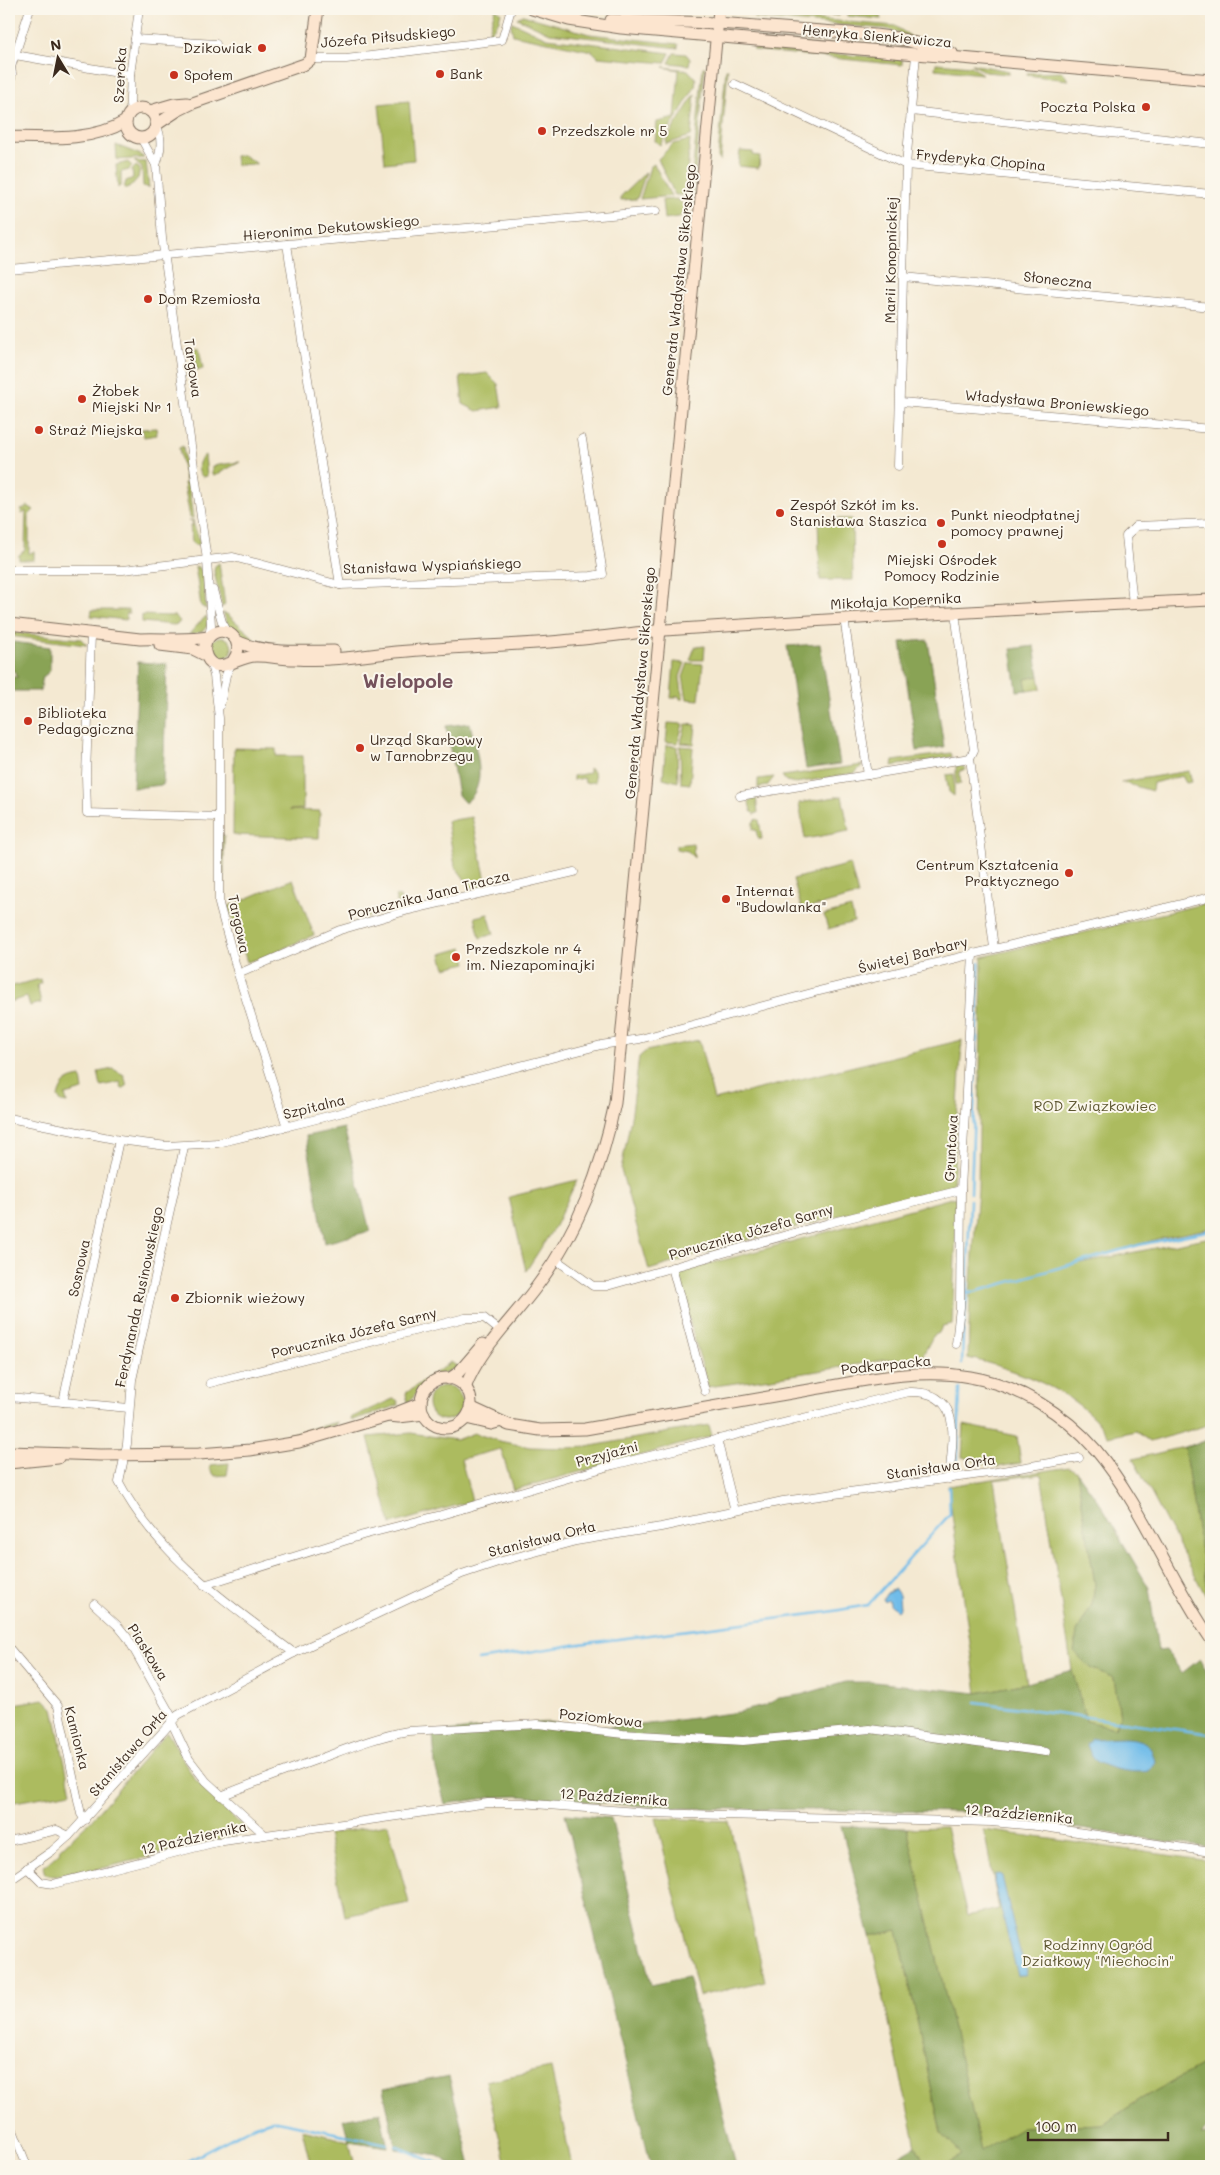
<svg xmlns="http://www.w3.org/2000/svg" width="1220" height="2175" font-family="Mali,sans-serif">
	<rect width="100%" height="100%" fill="#fbf7ec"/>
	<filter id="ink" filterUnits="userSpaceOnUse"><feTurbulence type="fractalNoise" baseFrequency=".02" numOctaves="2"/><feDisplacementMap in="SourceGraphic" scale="10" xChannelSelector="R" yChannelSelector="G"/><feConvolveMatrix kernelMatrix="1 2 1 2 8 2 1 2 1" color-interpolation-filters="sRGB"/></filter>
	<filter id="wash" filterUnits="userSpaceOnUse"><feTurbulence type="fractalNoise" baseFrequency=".0096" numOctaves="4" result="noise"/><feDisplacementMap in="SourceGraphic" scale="20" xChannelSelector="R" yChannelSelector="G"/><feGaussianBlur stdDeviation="1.12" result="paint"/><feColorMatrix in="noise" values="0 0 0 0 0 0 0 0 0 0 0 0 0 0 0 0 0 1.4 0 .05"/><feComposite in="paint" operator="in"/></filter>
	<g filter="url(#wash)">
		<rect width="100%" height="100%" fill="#f4e9d2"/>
		<g fill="#acbb5e" stroke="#74723e">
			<polygon points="495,9 501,12 499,21 488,35"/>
			<polygon points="781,9 840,9 839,16 781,10"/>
			<polygon points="847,9 882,9 881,19 847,16"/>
			<polygon points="755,14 895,26 916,40 887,29 755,18"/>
			<polygon points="523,15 589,34 678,44 678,48 550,33 517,18"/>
			<polygon points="512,22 547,38 670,53 665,63 598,57 592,51 513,35 511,26"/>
			<polygon points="754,48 902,59 902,65 753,50"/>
			<polygon points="674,53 686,54 690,59 689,65 669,63"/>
			<polygon points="936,63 971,66 982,74 935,69"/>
			<polygon points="972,64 1009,71 1009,74 985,72"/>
			<polygon points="664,67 688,70 696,79 695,87 660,145 655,141 657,122 675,118 679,70"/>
			<polygon points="703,67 705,67 693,195 690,195"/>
			<polygon points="726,69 728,69 720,161 718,157"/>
			<polygon points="1063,72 1068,80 1027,75 1027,73"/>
			<polygon points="695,94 691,136 666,144 666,140"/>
			<polygon points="409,101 414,160 385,163 379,104"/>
			<polygon points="690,140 685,195 675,195 658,159 673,144"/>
			<polygon points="116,145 141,155 144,158 117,160"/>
			<polygon points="740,151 753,152 753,155 760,156 759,168 738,166"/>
			<polygon points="243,155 256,163 256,164 236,165 235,156"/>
			<polygon points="134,161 146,162 149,188 143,186 142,168"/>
			<polygon points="128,162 132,166 129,170 121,172 121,185 118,188 116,165"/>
			<polygon points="654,164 671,196 640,199 650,167"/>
			<polygon points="136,166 140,169 138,178 129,188 124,188 126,181 133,178 132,170"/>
			<polygon points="646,172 637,199 621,200 621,196"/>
			<polygon points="677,199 684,205 682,215 679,217 664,219 662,200"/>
			<polygon points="194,348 199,348 203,369 197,370"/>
			<polygon points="487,373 498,384 502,407 477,411 463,404 460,377"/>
			<polygon points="156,428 157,435 144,437 142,429"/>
			<polygon points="183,446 187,480 185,480 179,448"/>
			<path d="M205,455L207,476L203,477C195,471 198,460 205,455Z"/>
			<polygon points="240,462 214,476 212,475 212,466"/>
			<polygon points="188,482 193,518 190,518 184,483"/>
			<polygon points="28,506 34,510 29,515 29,554 34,551 34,560 19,560 19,555 25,550 26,511 22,514 21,510"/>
			<polygon points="818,519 852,519 853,580 820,580"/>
			<path d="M193,520C194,530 199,535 200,544L195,545L192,543L190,526L193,525L192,521H189Z"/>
			<polygon points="219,563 225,605 222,607 214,571 215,566"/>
			<polygon points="195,566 200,568 203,573 206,609 201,606"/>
			<polygon points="92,610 129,610 129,613 126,613 126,620 91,616"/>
			<polygon points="223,613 227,614 252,636 254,642 247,642 229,627"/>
			<polygon points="142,615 175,616 180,621 178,624 174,625 142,622"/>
			<path d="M206,616C211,629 201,634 189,634Z"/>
			<polygon points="9,632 81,639 87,645 9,636"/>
			<circle cx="221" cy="648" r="11"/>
			<polygon points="705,646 704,660 690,660 695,647"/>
			<polygon points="674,662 685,663 680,677 683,699 680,699 679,696 675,696 676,698 671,698"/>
			<polygon points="688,663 703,664 699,700 687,699 683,677"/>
			<polygon points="1039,676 1041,689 1027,691 1025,679"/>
			<polygon points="668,723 683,724 678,743 666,742"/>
			<polygon points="686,724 696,725 694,744 681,743"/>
			<polygon points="666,745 677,746 678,782 663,778"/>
			<polygon points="680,746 693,747 690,784 681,783"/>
			<polygon points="234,748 276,749 276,756 303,756 303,809 289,810 320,811 319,838 233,835"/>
			<polygon points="951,753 952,757 892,766 893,761"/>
			<polygon points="956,764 961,764 966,770 959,771 961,784 956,784"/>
			<polygon points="863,765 855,773 796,783 786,781 782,776"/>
			<polygon points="589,768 594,772 595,782 585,783 584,778 573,780 573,776 589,773"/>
			<polygon points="1189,771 1192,782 1186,783 1182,776 1153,783 1152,791 1121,782"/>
			<polygon points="954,774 954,796 949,792 946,775"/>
			<polygon points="774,777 767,786 758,788 758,779"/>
			<polygon points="756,796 758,813 754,814 751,811 749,802 752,798"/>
			<polygon points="842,796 849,831 805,839 799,803"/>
			<polygon points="472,817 487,885 471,888 455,866 447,821"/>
			<polygon points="756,819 759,820 762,839 758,839 756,830 753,830 753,822"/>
			<polygon points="222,834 224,836 224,897"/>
			<polygon points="693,843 694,858 688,851 676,849 676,845"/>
			<polygon points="850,864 858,895 802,910 793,879"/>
			<polygon points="293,879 314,935 264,957 247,962 229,906"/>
			<polygon points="395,896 400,897 402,904 400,907 362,919 361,915 385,906 398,905"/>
			<path d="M1211,902V1228L1157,1239L1080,1263L1211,1237V1424L1150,1442L1136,1431L1108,1437C1104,1431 1099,1423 1094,1418C1062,1386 1011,1368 968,1358L970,1294L978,1189L982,957Z"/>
			<polygon points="851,908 854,922 828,929 824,915"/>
			<polygon points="488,914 494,934 480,938 475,917"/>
			<polygon points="463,948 467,963 445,968 441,954"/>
			<polygon points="40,979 41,983 37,985 41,1003 30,1006 27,997 9,1002 9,987"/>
			<polygon points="699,1040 714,1100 962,1040 953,1186 751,1239 649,1270 621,1170 632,1112 639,1057 646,1051"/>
			<polygon points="113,1069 124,1075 127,1086 122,1089 120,1082 101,1086 98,1072"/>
			<path d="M81,1077L83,1090L65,1095L67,1103L61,1102L58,1097C61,1083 68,1079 81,1077Z"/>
			<polygon points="577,1180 555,1226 526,1271 509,1197"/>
			<polygon points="955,1197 957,1211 952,1324 942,1326 939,1333 933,1336 922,1357 884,1360 812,1372 708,1387 676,1273"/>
			<path d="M451,1362L458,1367C448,1373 434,1374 426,1382C418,1388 416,1397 407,1403L406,1393Z"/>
			<circle cx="445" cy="1403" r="17"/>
			<polygon points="393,1399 397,1400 399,1405 353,1420 350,1418"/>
			<polygon points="337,1422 335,1425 301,1435 280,1437"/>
			<polygon points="709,1425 712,1436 513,1490 501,1449 461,1459 472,1501 391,1524 368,1437 411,1433 456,1440 474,1433 499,1441 530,1447 567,1448 586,1447"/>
			<polygon points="964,1425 1017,1436 1021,1463 998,1467 962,1457"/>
			<polygon points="1184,1447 1209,1602 1133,1459"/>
			<polygon points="229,1463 227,1475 215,1476 210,1469 210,1465"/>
			<polygon points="1069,1467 1077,1472 1095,1584 1092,1605 1077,1631 1091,1668 1114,1678 1120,1716 1115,1728 1086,1721 1072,1670 1041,1474 994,1480 1027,1683 977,1693 948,1486"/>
			<polygon points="44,1699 53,1708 71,1792 9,1803 9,1705"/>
			<polygon points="167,1732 194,1778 248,1832 79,1874 78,1871 53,1876 45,1874 43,1867 61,1851 60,1849 91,1820"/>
			<polygon points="656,1818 729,1821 765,1981 699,1996"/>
			<polygon points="388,1824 409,1903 345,1916 328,1834"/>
			<polygon points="946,1827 967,1916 999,1909 984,1830 1211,1861 1211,2060 1141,2099 1103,2124 1023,2127 981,2152 907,1828"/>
			<polygon points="898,1930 941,2133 963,2155 942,2166 926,2166 916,2146 870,1936"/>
			<polygon points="551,2068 572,2166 506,2166 486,2081"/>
			<polygon points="302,2130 349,2141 355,2166 311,2166"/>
		</g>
		<g fill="#89a355" stroke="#62663a">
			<polygon points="928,640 944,747 917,751 901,642"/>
			<polygon points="13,642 50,647 50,671 43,677 40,691 11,691 12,677 18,677 15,675 15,671 12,671"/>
			<polygon points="820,644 840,764 806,769 787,646"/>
			<polygon points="1034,646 1039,676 1025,679 1027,690 1017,691 1011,649"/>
			<polygon points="138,662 167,664 163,785 133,788"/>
			<path d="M470,723C475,749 490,785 465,803L458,795L446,726Z"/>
			<polygon points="344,1128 370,1231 325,1243 306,1136"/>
			<polygon points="1211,1439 1211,1606 1209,1602 1184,1447"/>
			<polygon points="1077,1472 1101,1505 1149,1588 1158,1651 1166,1650 1182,1673 1200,1659 1211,1680 1211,1848 965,1812 668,1808 517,1796 494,1797 445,1804 435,1765 433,1733 546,1722 606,1727 634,1726 739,1712 764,1706 779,1698 800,1695 846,1682 874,1682 977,1693 1027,1683 1072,1670 1086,1721 1115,1728 1120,1716 1114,1678 1091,1668 1074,1652 1077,1631 1092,1605 1095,1584"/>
			<polygon points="565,1814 611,1818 651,1985 688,1977 736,2166 651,2166"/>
			<polygon points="841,1826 907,1828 981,2151 1022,2127 1103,2124 1141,2099 1211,2060 1211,2123 1201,2135 1211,2133 1211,2166 942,2166 962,2155 941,2133 898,1930 870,1936"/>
			<polygon points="449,2076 471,2166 454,2166 438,2156 396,2149 383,2089"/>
			<polygon points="380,2112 388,2147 349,2141 343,2119"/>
			<polygon points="916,2146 926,2166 882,2166"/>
		</g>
		<g fill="#6fbce9" stroke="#557384">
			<polygon points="895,1589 899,1595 900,1608 897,1610 890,1605 890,1602 887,1600 885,1602 883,1599 887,1593"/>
			<path d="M1126,1738C1145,1740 1151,1743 1155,1762L1148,1771C1135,1774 1104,1769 1094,1759C1091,1756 1089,1749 1087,1745L1092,1739Z"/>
			<polygon points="999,1874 1002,1876 1019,1949 1027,1971 1025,1976 1018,1976 994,1882 995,1875"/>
		</g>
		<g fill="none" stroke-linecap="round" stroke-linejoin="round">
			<g stroke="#6fbce9" stroke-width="2.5">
				<polyline points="971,1193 979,963"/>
				<polyline points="967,1294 1139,1245 1211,1230"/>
				<polyline points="962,1364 963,1333 967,1294 970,1200"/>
				<polyline points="957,1474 960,1389"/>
				<polyline points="478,1660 579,1644 828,1612 868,1605 950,1514 949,1487"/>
				<polyline points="976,1702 1211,1734"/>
				<polyline points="396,2146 444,2166"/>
				<polyline points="179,2166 252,2127 273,2120 387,2144"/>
			</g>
		</g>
	</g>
	<g filter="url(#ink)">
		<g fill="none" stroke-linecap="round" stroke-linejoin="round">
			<defs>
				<g id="street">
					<polyline points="135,39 216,44"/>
					<polyline points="15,55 130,75"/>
					<polyline points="311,59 346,59 502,40 511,9"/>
					<polyline points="735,84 906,165 1211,194"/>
					<polyline points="9,87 12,74 11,67 30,9"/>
					<polyline points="911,111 1211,144"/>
					<path d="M131,112C128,99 132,88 130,75L139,9"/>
					<path d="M156,125C163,138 161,152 156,165"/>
					<polyline points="141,138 156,165 162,238 207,560 211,625 209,637"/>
					<polyline points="287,244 340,585"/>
					<polyline points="9,269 656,211"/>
					<polyline points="903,277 1211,307"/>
					<polyline points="901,402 1211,429"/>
					<polyline points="898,466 906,165 916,55"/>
					<polyline points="9,570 123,570 233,557 340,585 591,576 603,574 582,439"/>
					<polyline points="213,590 222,622 228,633"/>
					<polyline points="1133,604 1126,536 1136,526 1211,523"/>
					<polyline points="955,613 974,750 970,758 994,948"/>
					<polyline points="844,618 868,775"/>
					<polyline points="91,634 86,775 87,813 218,817"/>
					<polyline points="210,661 214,676 219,718 219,904 238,974 287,1127"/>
					<polyline points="220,706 226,675 232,662"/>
					<polyline points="740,796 970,758"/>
					<polyline points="238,974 340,930 409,910 574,872"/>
					<polyline points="9,1118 119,1140 167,1146 218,1143 305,1122 601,1045 640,1039 819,991 1211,897"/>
					<path d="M184,1147L132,1380L127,1444L119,1482C158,1557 229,1604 294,1653"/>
					<polyline points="555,1259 593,1286 607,1286 829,1223 961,1190"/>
					<polyline points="672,1267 705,1391"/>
					<polyline points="956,1344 960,1307 961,1190 973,953"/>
					<polyline points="210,1383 465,1318 484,1318 500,1331"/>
					<polyline points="9,1397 129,1408"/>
					<polyline points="63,1402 119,1140"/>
					<polyline points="717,1439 735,1511"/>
					<path d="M204,1585L363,1535L441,1515L613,1465L909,1392C965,1390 952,1442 949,1479"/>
					<polyline points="94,1604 118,1626 127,1637 173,1719"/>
					<polyline points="9,1648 58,1706 81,1814 85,1820"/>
					<polyline points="171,1721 189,1759 206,1781 265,1835"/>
					<path d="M221,1796C256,1782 291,1769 327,1756C354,1746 380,1736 408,1731L538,1724L623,1734L743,1741L870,1729L1046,1752"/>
					<polyline points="9,1841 57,1830 69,1836"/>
					<polyline points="27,1868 41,1882 53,1884 217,1842 488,1803 522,1803 650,1813 991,1822 1037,1826 1211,1852"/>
					<polyline points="9,1881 52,1851 69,1836 178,1715 294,1653 462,1574 498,1562 576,1541 661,1527 783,1501 996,1472 1079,1458"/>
					<polyline points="9,2120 27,2166"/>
				</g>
				<g id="secondary">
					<polyline points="532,9 569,20 621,28 1211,80"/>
					<polyline points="611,20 718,23 875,35 898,38 952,53"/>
					<circle cx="141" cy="123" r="15"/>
					<polyline points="150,111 174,104 187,103"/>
					<polyline points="156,125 177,111 193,103 305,64 311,59 318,9"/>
					<path d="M9,137C47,138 92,142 126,121"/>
					<path d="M9,624L140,639C163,638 186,641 209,637"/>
					<path d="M237,641C262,654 305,651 334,651"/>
					<polyline points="160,645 193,649 205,655"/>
					<path d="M233,661C248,641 224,621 209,637C201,646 205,661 215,665C226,669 243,655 257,656C269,656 282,659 295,659C326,661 357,657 387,653C445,647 504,646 562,641C596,638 631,633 665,630C847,618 1029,608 1211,600"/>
					<circle cx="446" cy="1403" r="25"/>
					<polyline points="449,1379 458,1373 483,1344"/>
					<path d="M465,1388C480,1348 512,1320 537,1286C579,1230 601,1170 615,1103L719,9"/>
					<path d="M470,1407L509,1425L540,1430L585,1429C657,1416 730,1404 803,1391C857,1382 915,1367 970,1377C1018,1385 1064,1413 1096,1450C1143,1506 1169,1579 1211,1639"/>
					<polyline points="389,1416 399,1417 424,1414"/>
					<polyline points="466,1418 491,1424 498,1422"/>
					<polyline points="9,1452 101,1455 199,1454 250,1450 299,1442 388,1416 421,1403"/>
					<polyline points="9,1463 58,1458"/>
				</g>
			</defs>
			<use href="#street" stroke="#7c6d5d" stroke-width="9"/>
			<use href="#secondary" stroke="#7c6d5d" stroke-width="13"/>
			<use href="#street" stroke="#fff" stroke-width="8"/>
			<use href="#secondary" stroke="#fce5cf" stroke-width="11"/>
		</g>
	</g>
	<g fill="#c8321e" stroke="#fbf7ec" stroke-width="2">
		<circle cx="262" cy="48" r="5"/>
		<circle cx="440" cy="74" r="5"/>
		<circle cx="174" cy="75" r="5"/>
		<circle cx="1146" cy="107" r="5"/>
		<circle cx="542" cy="131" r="5"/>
		<circle cx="148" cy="299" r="5"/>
		<circle cx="82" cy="399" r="5"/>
		<circle cx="39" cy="430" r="5"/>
		<circle cx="780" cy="513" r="5"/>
		<circle cx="941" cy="523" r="5"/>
		<circle cx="942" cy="544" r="5"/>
		<circle cx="28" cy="721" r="5"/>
		<circle cx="360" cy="748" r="5"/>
		<circle cx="1069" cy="873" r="5"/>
		<circle cx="726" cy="899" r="5"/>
		<circle cx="456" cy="957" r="5"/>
		<circle cx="175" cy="1298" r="5"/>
	</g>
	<g text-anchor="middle" stroke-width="4" stroke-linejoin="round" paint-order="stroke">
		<g font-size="14" fill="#3b2a1e" stroke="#fbf7ec">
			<text transform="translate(877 36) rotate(5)" y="5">Henryka Sienkiewicza</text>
			<text transform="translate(388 37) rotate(-5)" y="5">Józefa Piłsudskiego</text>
			<text transform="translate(120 75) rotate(-87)" y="5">Szeroka</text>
			<text transform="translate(981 160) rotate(5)" y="5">Fryderyka Chopina</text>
			<text transform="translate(331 228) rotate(-5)" y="5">Hieronima Dekutowskiego</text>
			<text transform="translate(891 260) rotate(-89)" y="5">Marii Konopnickiej</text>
			<text transform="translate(679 280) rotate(-84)" y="5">Generała Władysława Sikorskiego</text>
			<text transform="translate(1058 280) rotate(6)" y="5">Słoneczna</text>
			<text transform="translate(193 368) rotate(82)" y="5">Targowa</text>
			<text transform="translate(1057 403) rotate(5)" y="5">Władysława Broniewskiego</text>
			<text transform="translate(432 566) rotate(-2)" y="5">Stanisława Wyspiańskiego</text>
			<text transform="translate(896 601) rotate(-3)" y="5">Mikołaja Kopernika</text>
			<text transform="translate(640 683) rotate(-85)" y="5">Generała Władysława Sikorskiego</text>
			<text transform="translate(429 895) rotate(-14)" y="5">Porucznika Jana Tracza</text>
			<text transform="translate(239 924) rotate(78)" y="5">Targowa</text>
			<text transform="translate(913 955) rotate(-14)" y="5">Świętej Barbary</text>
			<text transform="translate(314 1107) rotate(-14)" y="5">Szpitalna</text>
			<text transform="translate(951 1148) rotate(-87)" y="5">Gruntowa</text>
			<text transform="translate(751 1232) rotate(-16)" y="5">Porucznika Józefa Sarny</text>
			<text transform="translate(79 1268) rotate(-78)" y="5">Sosnowa</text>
			<text transform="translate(139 1297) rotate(-78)" y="5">Ferdynanda Rusinowskiego</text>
			<text transform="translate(354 1333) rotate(-14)" y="5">Porucznika Józefa Sarny</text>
			<text transform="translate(886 1365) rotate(-6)" y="5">Podkarpacka</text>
			<text transform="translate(607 1454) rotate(-15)" y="5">Przyjaźni</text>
			<text transform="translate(941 1467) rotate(-8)" y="5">Stanisława Orła</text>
			<text transform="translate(542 1539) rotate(-14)" y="5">Stanisława Orła</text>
			<text transform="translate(148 1652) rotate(58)" y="5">Piaskowa</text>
			<text transform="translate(601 1718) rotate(6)" y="5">Poziomkowa</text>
			<text transform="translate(77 1738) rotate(76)" y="5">Kamionka</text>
			<text transform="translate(128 1753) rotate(-49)" y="5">Stanisława Orła</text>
			<text transform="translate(614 1797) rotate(4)" y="5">12 Października</text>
			<text transform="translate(1019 1814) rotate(5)" y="5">12 Października</text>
			<text transform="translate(194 1838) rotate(-13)" y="5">12 Października</text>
		</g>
		<g font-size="14" fill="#3b2a1e" stroke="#fbf7ec" text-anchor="start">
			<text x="252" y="53" text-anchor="end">Dzikowiak</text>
			<text x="450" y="79">Bank</text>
			<text x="184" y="80">Społem</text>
			<text x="1136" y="112" text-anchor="end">Poczta Polska</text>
			<text x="552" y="136">Przedszkole nr 5</text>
			<text x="158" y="304">Dom Rzemiosła</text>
			<text x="92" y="396">Żłobek<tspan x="92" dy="16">Miejski Nr 1</tspan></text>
			<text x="49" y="435">Straż Miejska</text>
			<text x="790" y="510">Zespół Szkół im ks.<tspan x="790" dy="16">Stanisława Staszica</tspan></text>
			<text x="951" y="520">Punkt nieodpłatnej<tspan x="951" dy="16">pomocy prawnej</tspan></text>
			<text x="942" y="565" text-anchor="middle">Miejski Ośrodek<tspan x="942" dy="16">Pomocy Rodzinie</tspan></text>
			<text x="38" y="718">Biblioteka<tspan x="38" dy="16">Pedagogiczna</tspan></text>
			<text x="370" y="745">Urząd Skarbowy<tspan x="370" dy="16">w Tarnobrzegu</tspan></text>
			<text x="1059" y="870" text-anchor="end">Centrum Kształcenia<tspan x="1059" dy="16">Praktycznego</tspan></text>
			<text x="736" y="896">Internat<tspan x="736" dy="16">"Budowlanka"</tspan></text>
			<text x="466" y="954">Przedszkole nr 4<tspan x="466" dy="16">im. Niezapominajki</tspan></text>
			<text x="185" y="1303">Zbiornik wieżowy</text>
		</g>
		<g font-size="14" fill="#5d5631" stroke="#fbf7ec">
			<text x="1095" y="1111">ROD Związkowiec</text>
			<text x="1098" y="1950">Rodzinny Ogród<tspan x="1098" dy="16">Działkowy "Miechocin"</tspan></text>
		</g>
		<g font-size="19" font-weight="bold" fill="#75525c" stroke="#fbf7ec">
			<text x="408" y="688">Wielopole</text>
		</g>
	</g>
	<rect width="1220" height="2175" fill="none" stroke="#fbf7ec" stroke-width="30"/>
	<g transform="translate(58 58) rotate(350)" stroke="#fbf7ec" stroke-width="4" paint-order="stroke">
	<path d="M0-4L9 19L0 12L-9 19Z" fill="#3b2a1e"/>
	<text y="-8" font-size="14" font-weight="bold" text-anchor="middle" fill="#3b2a1e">N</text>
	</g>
	<path d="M1028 2132v8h140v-8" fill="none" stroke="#3b2a1e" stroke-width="2.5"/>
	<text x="1035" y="2132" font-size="15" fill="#3b2a1e" stroke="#fbf7ec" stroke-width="4" paint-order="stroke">100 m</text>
</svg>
